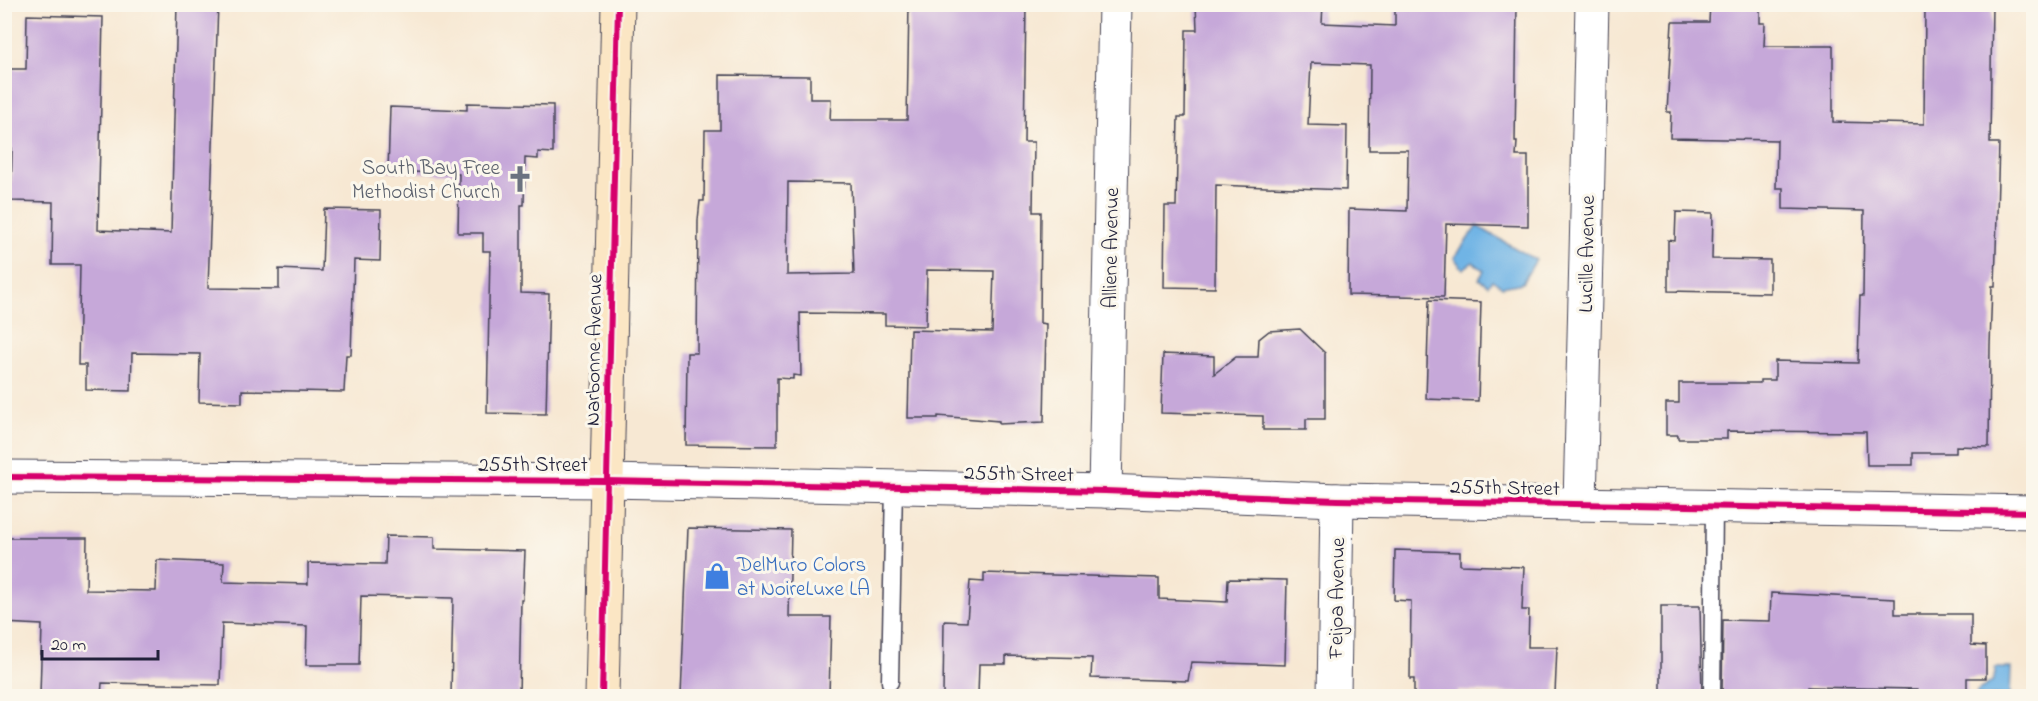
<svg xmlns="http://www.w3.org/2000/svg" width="2038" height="701" font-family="'Indie Flower',sans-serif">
	<rect width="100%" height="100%" fill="#fbf7ec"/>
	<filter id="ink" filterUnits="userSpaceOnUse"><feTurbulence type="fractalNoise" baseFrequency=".0167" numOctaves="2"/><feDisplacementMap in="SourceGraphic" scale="12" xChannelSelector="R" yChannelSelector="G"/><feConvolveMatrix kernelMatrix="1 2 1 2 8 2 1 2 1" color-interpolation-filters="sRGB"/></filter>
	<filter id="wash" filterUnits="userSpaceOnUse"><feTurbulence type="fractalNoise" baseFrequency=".008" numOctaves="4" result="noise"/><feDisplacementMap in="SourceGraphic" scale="24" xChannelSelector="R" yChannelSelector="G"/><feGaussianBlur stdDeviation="1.35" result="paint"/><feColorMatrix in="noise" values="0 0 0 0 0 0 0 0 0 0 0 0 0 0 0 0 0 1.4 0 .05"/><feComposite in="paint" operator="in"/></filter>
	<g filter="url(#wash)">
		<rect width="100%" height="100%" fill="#f7e8d3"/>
		<g fill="#6fb4e5" stroke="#486b90" stroke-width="1.5">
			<polygon points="1477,226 1536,260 1522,283 1502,287 1492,280 1488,285 1479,279 1484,271 1473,262 1463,269 1454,258"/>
			<path d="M1995,668H2011L2010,696H1977V691C1988,683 1996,684 1995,668Z"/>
		</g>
		<g id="blocks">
			<g fill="#c6a8d9" fill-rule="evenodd">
				<polygon points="177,4 218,4 208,288 279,289 279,269 322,271 324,209 381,210 380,261 354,260 351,355 346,355 344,392 242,390 242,403 199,402 200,354 132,353 131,391 86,390 86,365 78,365 80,265 52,265 53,202 11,201 12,148 4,148 4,69 26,69 27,15 103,17 98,230 171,233"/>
				<path d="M909,4H1026L1024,142H1034L1033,212H1041L1040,323L1046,324L1044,422L999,424V421L938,416V418H908L910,330L992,332L994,271L927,270L926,326L885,325V314L800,313L801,376L793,375V379L777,378V446L686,445L687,353H697L698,220L700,201H704L705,130H720V75L810,76V99H831L830,120H907ZM788,182L851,183L854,274L787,275Z"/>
				<polygon points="1196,4 1323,4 1322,23 1395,26 1395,4 1517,4 1515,142 1517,142 1516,156 1528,156 1528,226 1446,224 1444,297 1348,295 1349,209 1407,211 1408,150 1369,150 1370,65 1311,63 1308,125 1347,126 1346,190 1216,185 1215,288 1164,287 1165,206 1176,206 1178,117 1185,117 1186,30 1197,30"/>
				<polygon points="1710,4 1760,4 1760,23 1765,23 1764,46 1833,46 1833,122 1924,124 1925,4 1992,4 1990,143 1999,143 1995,286 1992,286 1990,345 1989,447 1956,446 1956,453 1913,453 1913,465 1867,465 1866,432 1727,431 1727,439 1678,439 1678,435 1666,435 1666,403 1679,403 1679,383 1760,383 1760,380 1775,380 1775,361 1858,363 1860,296 1863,296 1864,211 1783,209 1783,188 1776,188 1777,140 1670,138 1671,112 1667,112 1672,22 1709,22"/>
				<polygon points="467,103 553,105 553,153 538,152 538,159 525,158 524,205 521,205 521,293 549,294 546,414 487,413 490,251 483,251 483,233 458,233 459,174 388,171 390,107 467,110"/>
				<polygon points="1676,212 1713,213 1712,259 1770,260 1770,293 1668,291 1668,240 1675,241"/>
				<polygon points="1429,300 1481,302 1478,401 1426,399"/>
				<polygon points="1300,329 1325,353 1325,419 1306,419 1306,430 1263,430 1263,416 1161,413 1163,354 1214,356 1214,374 1236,357 1258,357 1259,339 1269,331"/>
				<polygon points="688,528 791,530 789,617 831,617 829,696 681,696"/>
				<polygon points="386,536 434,537 434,549 525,551 523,600 521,600 519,696 451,696 453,598 361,596 359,665 306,665 307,626 222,623 220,685 102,683 101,696 40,696 42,625 4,623 4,538 87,538 86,590 156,591 157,560 224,563 223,582 308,584 308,563 385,564"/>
				<polygon points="1395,550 1460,552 1460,565 1524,567 1522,610 1529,610 1528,647 1557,647 1555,694 1458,691 1458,696 1414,696 1414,679 1410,679 1411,601 1394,600"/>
				<polygon points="984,573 1159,578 1159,599 1227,602 1228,579 1287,580 1285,665 1191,662 1188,681 1091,678 1092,658 1006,656 1006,664 979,664 978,696 943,696 944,621 967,622 970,581 984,582"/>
				<polygon points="1771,593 1895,599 1895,614 1971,614 1971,645 1986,646 1986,678 1967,678 1967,696 1917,696 1917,689 1808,687 1808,692 1775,691 1775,696 1722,696 1723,620 1770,621"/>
				<polygon points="1661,606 1700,606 1702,696 1661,696"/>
			</g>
		</g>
	</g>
	<g filter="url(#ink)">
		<use href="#blocks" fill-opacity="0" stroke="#424052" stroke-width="1.5"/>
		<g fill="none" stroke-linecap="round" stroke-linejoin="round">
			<defs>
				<g id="service">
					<polyline points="890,682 894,487"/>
					<polyline points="1712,696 1714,507"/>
				</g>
				<g id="minor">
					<polyline points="1105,491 1115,4"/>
					<polyline points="1580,504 1592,4"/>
					<polyline points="1334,696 1337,500"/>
				</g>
				<polyline id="tertiary" points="4,477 606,481 1105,491 1337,500 2034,512"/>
				<polyline id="secondary" points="602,696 618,4"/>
			</defs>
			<use href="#service" stroke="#424052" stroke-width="19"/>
			<use href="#minor" stroke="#424052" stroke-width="35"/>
			<use href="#tertiary" stroke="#424052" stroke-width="35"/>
			<use href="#secondary" stroke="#424052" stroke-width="35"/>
			<use href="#service" stroke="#fff" stroke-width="16"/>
			<use href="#minor" stroke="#fff" stroke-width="33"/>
			<use href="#tertiary" stroke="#fff" stroke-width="33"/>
			<use href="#secondary" stroke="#fbe6c4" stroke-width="33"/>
			<defs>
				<g id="cycleway">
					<polyline points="4,477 606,481 1105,491 1337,500 2034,512"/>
					<polyline points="602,696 618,4"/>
				</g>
			</defs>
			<use href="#cycleway" stroke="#fbf7ec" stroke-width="10"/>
			<use href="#cycleway" stroke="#d6006c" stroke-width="6"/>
		</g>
	</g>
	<defs>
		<symbol id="church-bare" viewBox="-9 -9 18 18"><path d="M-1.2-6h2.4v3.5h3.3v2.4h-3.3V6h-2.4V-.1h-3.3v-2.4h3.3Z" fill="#6b7280" stroke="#fbf7ec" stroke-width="2.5" paint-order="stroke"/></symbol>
		<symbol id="shop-bare" viewBox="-9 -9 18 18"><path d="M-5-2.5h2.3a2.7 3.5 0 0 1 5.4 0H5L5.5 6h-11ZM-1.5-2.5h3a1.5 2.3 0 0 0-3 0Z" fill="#3f7fe0" stroke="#fbf7ec" stroke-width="2.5" paint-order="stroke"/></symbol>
	</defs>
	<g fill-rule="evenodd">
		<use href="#church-bare" x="501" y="160" width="38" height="38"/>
		<use href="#shop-bare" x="698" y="557" width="38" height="38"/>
	</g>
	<g text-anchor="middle" stroke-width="6" stroke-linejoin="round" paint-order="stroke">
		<g font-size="21" fill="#5b616d" stroke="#fbf7ec" text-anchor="end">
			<text x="500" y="174">South Bay Free<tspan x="500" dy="24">Methodist Church</tspan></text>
		</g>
		<g font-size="21" fill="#22223b" stroke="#fbf7ec">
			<text transform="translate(1110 248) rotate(-89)" y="7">Alliene Avenue</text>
			<text transform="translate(1586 254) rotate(-89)" y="7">Lucille Avenue</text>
			<text transform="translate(593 350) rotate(-89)" y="7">Narbonne Avenue</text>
			<text x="533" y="471">255th Street</text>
			<text transform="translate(1019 473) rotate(1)" y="7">255th Street</text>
			<text transform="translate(1505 487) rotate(1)" y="7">255th Street</text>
			<text transform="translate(1336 598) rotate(-89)" y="7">Feijoa Avenue</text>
		</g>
		<g font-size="21" fill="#366cbe" stroke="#fbf7ec" text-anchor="start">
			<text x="737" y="571">DelMuro Colors<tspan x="737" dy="24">at NoireLuxe LA</tspan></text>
		</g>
	</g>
	<rect width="2038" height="701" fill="none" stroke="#fbf7ec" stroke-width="24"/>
	<path d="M42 650v9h116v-9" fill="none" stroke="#22223b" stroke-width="3"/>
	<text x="51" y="650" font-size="18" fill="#22223b" stroke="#fbf7ec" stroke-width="4.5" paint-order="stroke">20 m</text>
</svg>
